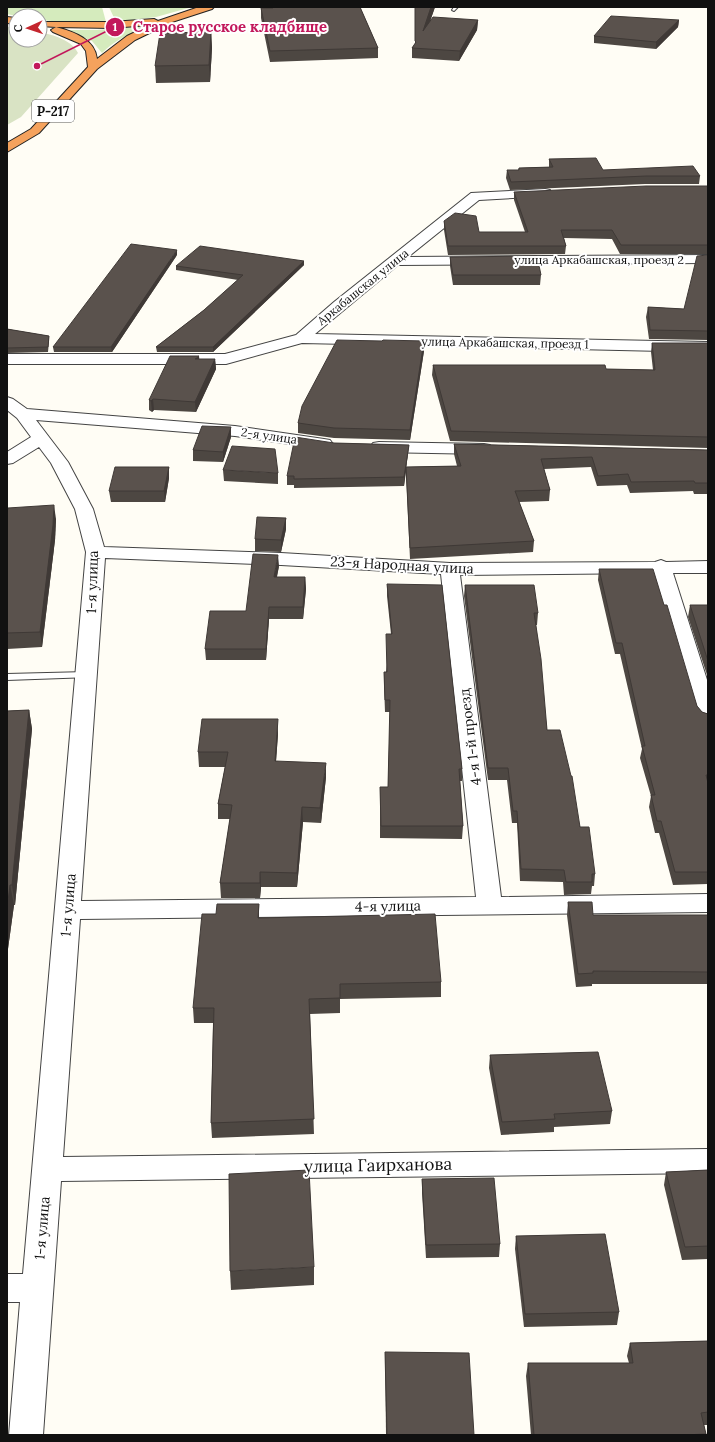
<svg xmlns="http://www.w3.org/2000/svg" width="715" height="1442" font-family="Lora,serif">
	<rect width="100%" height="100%" fill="#fffdf5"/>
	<g fill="#d5ebbd">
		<polygon points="7,7 102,7 106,22 64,22 40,20 40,16 16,16 7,14"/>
		<polygon points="109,7 192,7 156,17 116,22"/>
		<path d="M145,26C129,34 114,41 102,53L92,41L65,30H97Z"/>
	</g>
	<path fill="#d9e3c4" d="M7,27H16V40H40V32C53,35 72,40 78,53L21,117L7,125Z"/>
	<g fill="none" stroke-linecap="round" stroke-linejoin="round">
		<defs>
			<g id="lane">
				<polygon points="454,7 458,7 454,11 452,10"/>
				<polygon points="87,672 91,673 92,675 91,677 7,680 7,674"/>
			</g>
			<g id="street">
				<polygon points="545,189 550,190 551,193 550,196 479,200 408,257 708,255 708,263 398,265 315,334 708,342 708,352 302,343 226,364 7,364 7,354 225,354 296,335 334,302 471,193"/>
				<path d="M7,397L13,399L27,409L235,426L324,439L330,440L333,444L330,448L324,449L235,436L36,420L68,462L93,509L104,547L281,553L450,563L655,562L661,560L666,562L708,561V573H673L708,683V725L700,723L697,718L654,573L460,575L501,897L708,894V912L80,919L63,1157L708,1149V1173L61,1181L43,1435H9L20,1302H7V1274H23L86,552L75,509L51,463L39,447L13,463L7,464V452L31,437L17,418L7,410ZM105,558L281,565L441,574L476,897L81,901Z"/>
				<polygon points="379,442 484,444 490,445 493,449 490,453 484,454 379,452 373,451 370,447 373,443"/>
			</g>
			<g id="highway">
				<path d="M199,7H214L212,9L172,22L135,40L97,69L39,133L7,152V143L31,129L88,67L86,51L81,44L53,32L51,30L56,27L40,26V22H111L154,19L158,21ZM150,25L127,36L97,59C95,39 74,32 56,27L111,28Z"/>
				<polygon points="7,17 16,18 16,24 7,23"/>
			</g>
		</defs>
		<use href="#lane" stroke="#444" stroke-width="2"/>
		<use href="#street" stroke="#444" stroke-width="2"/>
		<use href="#highway" stroke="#222" stroke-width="2"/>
		<use href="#lane" fill="#fff" fill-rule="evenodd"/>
		<use href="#street" fill="#fff" fill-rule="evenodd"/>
		<use href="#highway" fill="#f5a25d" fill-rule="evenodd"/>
	</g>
	<g fill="#4d4742">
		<polygon points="271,7 360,7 378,48 378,58 270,62 261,18 261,8 271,8"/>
		<polygon points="415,7 435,7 430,21 478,20 477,30 459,61 412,58 412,48 415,44"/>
		<polygon points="679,20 678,27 656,49 594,43 594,36"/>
		<polygon points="211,32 212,48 210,82 156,83 155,66"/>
		<polygon points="549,159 603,170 700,176 699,184 645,184 510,190 506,178 507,170 518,170 519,168 549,167"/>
		<polygon points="708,187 708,254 620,254 612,239 564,238 566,246 565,254 448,255 444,230 444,221 479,232 525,232 514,200 514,192"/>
		<polygon points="177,255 112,352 54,352 53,347"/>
		<polygon points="708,255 708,340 649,339 646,317 648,307 684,309"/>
		<polygon points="450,257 541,275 540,285 453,285 450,266"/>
		<polygon points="304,261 304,265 213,352 157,352 156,347 204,310 238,280 176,270 176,266"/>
		<polygon points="7,329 49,336 49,341 48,352 7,353"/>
		<polygon points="382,341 424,341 424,351 410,440 334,438 298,433 298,423"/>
		<polygon points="652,343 708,343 708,448 450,441 432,375 433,365 653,370 651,352"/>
		<polygon points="199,356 199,359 215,359 216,369 196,412 154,410 152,412 149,410 149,400"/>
		<polygon points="231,427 231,437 223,462 193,461 193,450"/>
		<polygon points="334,443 409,445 408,453 406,467 457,466 454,454 454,444 708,450 708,494 694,494 693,491 630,493 627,485 597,486 591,467 544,469 550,490 549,501 519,502 534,541 533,552 410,559 406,472 404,486 294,488 294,485 287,485 287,476"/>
		<polygon points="169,467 169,478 165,502 111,502 109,491"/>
		<polygon points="223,470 278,473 278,484 224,481"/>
		<polygon points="7,512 56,519 55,540 42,647 7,649"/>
		<polygon points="286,518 286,529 281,552 255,551 255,539"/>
		<polygon points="279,566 277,577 305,577 306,589 303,619 269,619 266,660 206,660 205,649 246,611"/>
		<polygon points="599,569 664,605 697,706 702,712 708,714 708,884 673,885 659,833 655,833 649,807 651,796 640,758 642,749 620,654 615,654 598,580"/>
		<polygon points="387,584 462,769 462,781 460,781 463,826 462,839 380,838 380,787 388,787 390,712 385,712 384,684 384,672 386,672 391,634 387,596"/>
		<polygon points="465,585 538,613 537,625 536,625 547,730 580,827 595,874 594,886 592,886 591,894 564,895 563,882 520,881 517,823 512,823 507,780 488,780 464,596"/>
		<polygon points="690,605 708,605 708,678 688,617"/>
		<polygon points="29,710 32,729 15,905 14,905 7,956 7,711"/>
		<polygon points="278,734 276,761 326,777 321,823 303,822 297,887 261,887 260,898 221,898 220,883 230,819 218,819 218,804 225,767 199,767 198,752"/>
		<polygon points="568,902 593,915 708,915 708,984 592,984 592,986 576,987 567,915"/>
		<polygon points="259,904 259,918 441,982 441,997 340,999 340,1013 310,1014 314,1134 212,1138 211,1123 213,1023 194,1023 193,1008"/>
		<polygon points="490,1055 612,1111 610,1124 554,1127 554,1132 501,1135 489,1068"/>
		<polygon points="708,1170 708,1259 682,1260 664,1185 666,1172"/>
		<polygon points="422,1179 500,1244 499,1257 426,1258 422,1193"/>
		<polygon points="516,1236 619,1312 617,1325 524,1327 515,1249"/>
		<polygon points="314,1267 314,1285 231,1290 230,1271"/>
		<polygon points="708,1341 708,1425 704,1425 706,1435 531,1435 526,1376 528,1363 629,1363 627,1356 630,1343"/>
		<polygon points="385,1352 474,1435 386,1435"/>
	</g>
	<g fill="#3f3936">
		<polygon points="431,7 435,7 423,42 423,31"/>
		<polygon points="478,20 477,30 459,61 460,51"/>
		<polygon points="679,20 678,27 656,49 656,42"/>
		<polygon points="211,32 212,48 210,82 209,65"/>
		<polygon points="177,250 177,255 112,352 111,347"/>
		<polygon points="304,261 304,265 213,352 213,347"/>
		<polygon points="424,341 424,351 410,440 410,430"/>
		<polygon points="199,356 200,366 195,359"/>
		<polygon points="215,359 216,369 196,412 195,402"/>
		<polygon points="153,399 154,410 152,412 151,401"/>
		<polygon points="231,427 231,437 223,462 223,452"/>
		<polygon points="409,445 408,453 406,470 406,467 404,486 404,477"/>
		<polygon points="169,467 169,478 165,502 164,491"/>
		<polygon points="54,505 56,519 55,540 42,647 40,632"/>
		<polygon points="286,518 286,529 281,552 281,540"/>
		<polygon points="278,555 279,566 274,589 274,577"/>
		<polygon points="305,577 306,589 303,619 303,607"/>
		<polygon points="269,607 269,619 266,660 266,649"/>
		<polygon points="29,710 32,729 15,905 12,885"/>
		<polygon points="278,719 278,734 275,775 275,761"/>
		<polygon points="326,763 326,777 321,823 320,808"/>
		<polygon points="302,807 303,822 297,887 297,873"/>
		<polygon points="260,872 261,887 260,898"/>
		<polygon points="10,885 14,905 7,956 7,909"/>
		<polygon points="259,904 259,918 258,918"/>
	</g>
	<g fill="#5a524d" stroke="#3f3936">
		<polygon points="273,7 360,7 378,48 270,51 261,8 273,8"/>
		<polygon points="415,7 431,7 423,31 433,17 478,20 460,51 412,48 416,42 415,41"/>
		<polygon points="611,16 679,20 656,42 594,36"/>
		<polygon points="211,32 209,65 155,66 160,33"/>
		<polygon points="596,158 603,170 693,166 700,176 646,176 511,182 507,170 519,170 519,168 553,167 549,159"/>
		<polygon points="646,186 707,186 708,187 708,245 621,245 612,230 561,230 566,246 448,246 444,221 455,213 476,216 479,232 528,232 514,192"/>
		<polygon points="131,244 177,250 111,347 53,347"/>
		<polygon points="200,246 304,261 213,347 156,347 204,310 243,275 176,266"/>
		<polygon points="708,255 708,331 650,330 648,307 684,309 697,256"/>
		<polygon points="537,256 541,275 453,275 450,257"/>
		<polygon points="7,329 49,336 48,347 7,348"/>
		<polygon points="337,340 382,341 383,340 424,341 410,430 334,428 298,423 302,406"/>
		<polygon points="652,343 708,343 708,437 451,431 433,365 605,365 606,369 655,370"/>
		<polygon points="170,356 199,356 195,359 215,359 195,402 153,399 151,401 149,400"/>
		<polygon points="202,426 231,427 223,452 193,450"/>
		<polygon points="295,437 334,443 409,445 404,477 294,479 294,476 287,476"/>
		<polygon points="454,444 708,450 708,483 695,483 694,481 631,482 628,474 598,476 592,457 541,459 550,490 515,491 534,541 410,548 406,467 461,466"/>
		<polygon points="232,446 275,449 278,473 223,470"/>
		<polygon points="115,467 169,467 164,491 109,491"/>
		<polygon points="54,505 53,525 40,632 7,633 7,512 8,508"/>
		<polygon points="257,517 286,518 281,540 255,539"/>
		<polygon points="253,554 278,555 274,577 305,577 303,607 269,607 266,649 205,649 210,611 246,611"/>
		<polygon points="599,569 653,569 664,605 667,605 697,706 702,712 708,714 708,775 706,775 708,783 708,872 675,872 661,821 657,821 651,795 655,795 642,746 645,746 622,643 616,643"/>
		<polygon points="387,584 442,585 462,769 459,769 463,826 381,826 380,787 388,787 390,700 385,700 384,672 387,672 386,634 392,634"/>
		<polygon points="465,585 534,585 538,613 534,613 541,659 547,730 560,730 571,776 572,776 580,827 589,827 595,874 592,874 592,882 566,882 564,870 521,869 517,811 513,811 508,768 488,768"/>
		<polygon points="690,605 708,605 708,661"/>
		<polygon points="29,710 12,885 10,885 7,909 7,711"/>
		<polygon points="202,719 278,719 275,761 326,763 320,808 302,807 297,873 260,872 260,883 220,883 232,805 218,804 228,752 198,752"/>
		<polygon points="568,902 592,902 593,915 708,915 708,972 593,971 593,973 578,974"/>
		<polygon points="217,904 259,904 258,918 435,914 441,982 340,984 340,998 309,999 314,1119 211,1123 214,1008 193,1008 202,914 216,914"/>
		<polygon points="598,1052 612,1111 554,1114 555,1119 502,1122 490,1055"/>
		<polygon points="309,1170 314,1267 230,1271 229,1174"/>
		<polygon points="708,1170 708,1246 685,1247 666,1172"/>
		<polygon points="494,1178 500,1244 426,1245 422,1179"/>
		<polygon points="605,1234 619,1312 525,1314 516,1236"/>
		<polygon points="708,1341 708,1412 701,1413 706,1434 683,1435 534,1435 528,1363 633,1363 630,1343"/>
		<polygon points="385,1352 469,1353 474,1435 387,1435"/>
	</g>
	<g text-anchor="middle" stroke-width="4" stroke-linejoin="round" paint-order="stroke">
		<g font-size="12" fill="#111" stroke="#fff">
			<text x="599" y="264">улица Аркабашская, проезд 2</text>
			<text transform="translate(363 287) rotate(-39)" y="4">Аркабашская улица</text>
			<text transform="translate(505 343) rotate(1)" y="4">улица Аркабашская, проезд 1</text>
			<text transform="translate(269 436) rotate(8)" y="4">2-я улица</text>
		</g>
		<rect fill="#fff" stroke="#585858" stroke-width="1" x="32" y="100" width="42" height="22" rx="3"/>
		<g font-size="13" font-weight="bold" fill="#111">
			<text x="53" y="116">Р-217</text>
		</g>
		<g font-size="14" fill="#111" stroke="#fff">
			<text transform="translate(402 565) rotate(3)" y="5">23-я Народная улица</text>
			<text transform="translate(92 582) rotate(-88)" y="5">1-я улица</text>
			<text transform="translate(470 737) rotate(-97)" y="5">4-я 1-й проезд</text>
			<text transform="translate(68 905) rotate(-85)" y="5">1-я улица</text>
			<text transform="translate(388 906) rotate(-1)" y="5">4-я улица</text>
			<text transform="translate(42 1228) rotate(-85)" y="5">1-я улица</text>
		</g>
		<g font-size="17" fill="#111" stroke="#fff">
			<text transform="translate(378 1165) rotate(-1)" y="6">улица Гаирханова</text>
		</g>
	</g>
	<path fill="none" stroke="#c2185b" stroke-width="1.5" d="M37 66L115 27"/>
	<g fill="#c2185b" stroke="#fff" stroke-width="1.5">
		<circle cx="37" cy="66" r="4"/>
		<circle cx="115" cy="27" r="10"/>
	</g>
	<g font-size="12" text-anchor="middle" font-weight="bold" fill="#fff">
		<text x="115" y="31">1</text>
	</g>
	<g font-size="15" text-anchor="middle" font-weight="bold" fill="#c2185b" stroke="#fff" stroke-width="4" stroke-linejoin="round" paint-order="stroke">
		<text x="230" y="32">Старое русское кладбище</text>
	</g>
	<rect width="715" height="1442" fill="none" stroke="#111111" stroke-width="16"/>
	<g transform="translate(28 28) rotate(267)"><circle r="19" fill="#ffffff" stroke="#a0a0a0"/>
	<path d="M0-3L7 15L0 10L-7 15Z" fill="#c4262e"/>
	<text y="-6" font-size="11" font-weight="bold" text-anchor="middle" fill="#111111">С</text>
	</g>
</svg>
